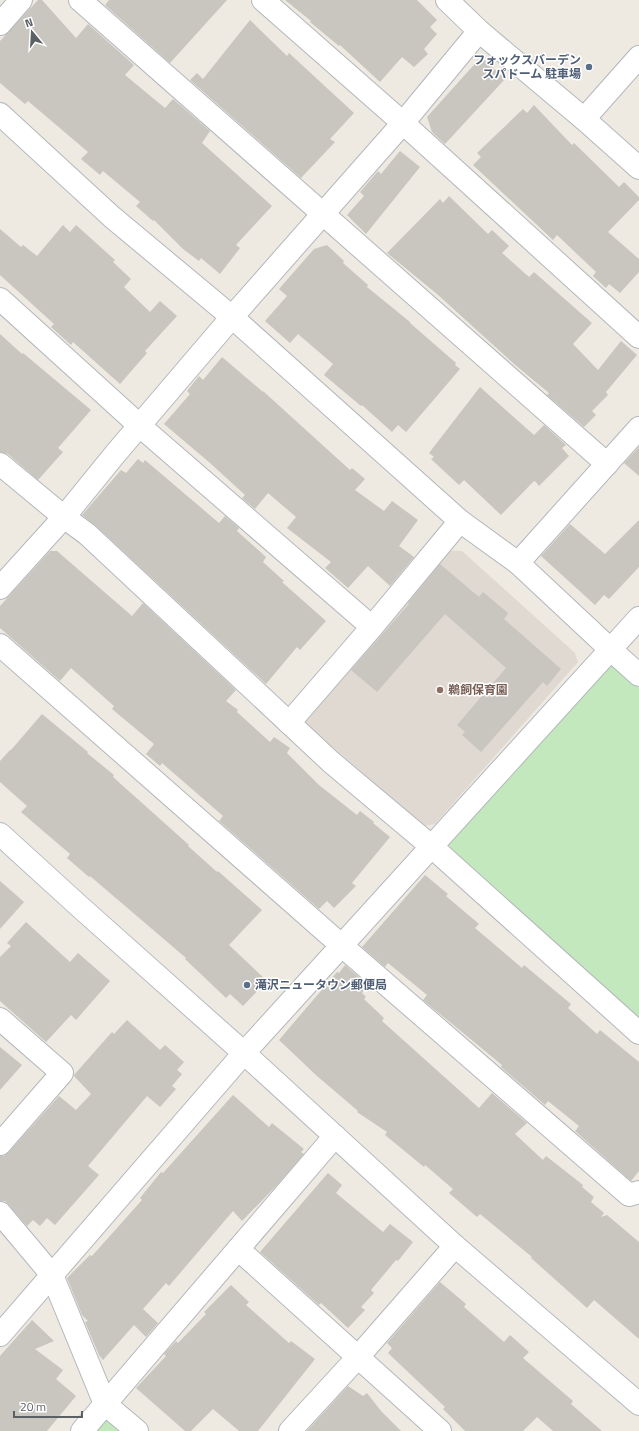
<svg xmlns="http://www.w3.org/2000/svg" width="639" height="1431" font-family="'Titillium Web','Noto Sans JP',sans-serif">
	<rect width="100%" height="100%" fill="#eeeae2"/>
	<polygon fill="#dfd9d1" points="443,550 462,551 575,653 578,662 435,824 424,826 305,723 303,718"/>
	<g fill="#c3e8bd">
		<polygon points="609,661 639,688 639,1022 459,862 447,841"/>
		<polygon points="106,1412 128,1431 90,1431"/>
	</g>
	<g fill="#c9c5bf">
		<polygon points="38,0 42,0 76,38 88,24 134,65 125,75 165,108 173,99 210,131 202,143 272,206 236,245 240,248 220,274 201,258 199,261 183,249 154,220 153,221 136,206 140,202 103,171 100,175 81,159 88,152 28,101 25,104 0,83 0,41"/>
		<polygon points="109,0 227,0 170,63 105,5"/>
		<polygon points="285,0 417,0 437,20 430,27 437,34 424,49 428,54 414,67 402,57 380,82 340,45 339,46 310,22 311,21"/>
		<polygon points="250,20 287,56 289,53 354,113 330,139 335,142 301,178 190,80 197,73 203,79"/>
		<polygon points="481,57 505,79 445,144 432,132 427,117"/>
		<polygon points="534,105 572,145 574,143 619,187 624,182 639,197 639,200 608,232 639,259 639,272 620,293 609,284 606,288 593,276 596,272 557,235 553,240 473,165 481,157 477,153 523,109 527,113"/>
		<polygon points="400,151 420,167 366,234 347,215 364,196 360,192 378,171 381,174"/>
		<polygon points="449,196 488,234 492,230 509,246 502,253 529,277 534,272 592,323 573,344 598,370 621,341 637,355 606,392 608,395 592,411 596,415 584,427 547,395 549,393 514,364 437,294 387,253 440,199 443,203"/>
		<polygon points="63,225 70,232 76,225 115,260 113,262 131,279 124,287 150,312 160,301 177,316 145,351 147,353 120,384 73,342 71,345 51,327 54,324 0,275 0,229 21,247 23,245 37,256"/>
		<polygon points="327,245 344,261 343,263 368,285 367,287 410,322 410,323 456,363 455,365 460,369 406,432 398,425 392,432 362,405 361,406 324,375 333,364 298,334 290,343 265,321 287,296 279,289 314,249"/>
		<polygon points="0,334 22,354 23,353 91,410 58,448 63,452 38,480 8,454 0,452"/>
		<polygon points="222,357 263,392 263,391 350,470 352,468 365,479 355,490 384,511 392,501 418,520 399,546 414,557 390,586 368,566 348,588 325,568 331,562 287,528 296,517 268,493 255,509 242,498 245,495 210,463 164,424 190,394 187,391 199,376 203,380"/>
		<polygon points="480,387 534,435 544,425 566,445 562,448 569,456 539,486 535,481 533,482 501,515 464,480 459,485 431,459 434,457 429,453"/>
		<polygon points="639,447 639,476 624,463"/>
		<polygon points="138,459 143,463 145,460 219,523 225,516 239,528 237,531 266,557 263,562 284,581 282,582 326,621 300,650 297,647 266,684 95,525 82,515 121,470 126,473"/>
		<polygon points="639,520 639,567 609,599 604,595 595,605 541,556 570,524 605,554"/>
		<polygon points="50,551 57,551 132,616 143,603 236,690 226,701 238,710 237,712 270,742 274,737 290,748 287,753 319,785 357,815 360,811 374,822 373,823 390,837 352,883 356,886 334,908 327,901 319,909 219,821 223,816 162,763 160,766 146,754 154,744 112,709 114,706 71,668 60,681 0,628 0,606"/>
		<polygon points="440,564 479,597 483,592 508,613 504,619 561,669 547,686 543,682 481,752 462,735 465,732 457,725 506,668 445,614 377,692 351,670 409,604 408,603"/>
		<polygon points="42,714 88,752 87,753 114,775 113,777 189,845 188,846 217,872 218,871 262,910 229,945 267,981 243,1006 230,994 226,998 185,959 186,958 90,876 89,877 67,858 70,854 21,812 27,806 0,782 0,761 10,750 11,750"/>
		<polygon points="425,875 448,894 446,896 479,924 475,928 522,968 524,965 571,1004 568,1008 597,1034 600,1030 639,1062 639,1171 631,1181 575,1131 579,1126 548,1101 545,1105 501,1067 502,1065 423,1000 427,995 388,963 385,967 362,947"/>
		<polygon points="0,881 24,902 0,929"/>
		<polygon points="26,922 70,962 78,953 110,981 76,1020 71,1015 46,1042 0,1001 0,957 11,946 7,943"/>
		<polygon points="345,965 368,985 362,993 366,997 364,999 384,1018 382,1021 479,1108 492,1093 527,1123 515,1134 543,1160 546,1156 583,1185 582,1187 594,1197 591,1202 604,1213 601,1217 607,1215 639,1242 639,1339 594,1300 587,1308 531,1258 532,1257 480,1214 477,1217 449,1193 453,1189 425,1165 424,1167 385,1135 387,1132 357,1112 358,1111 317,1076 279,1040 337,972 339,973"/>
		<polygon points="127,1020 160,1050 165,1045 184,1062 177,1070 182,1074 172,1086 176,1089 160,1107 147,1096 88,1166 99,1175 55,1225 47,1218 40,1226 33,1220 27,1226 9,1205 5,1201 0,1201 0,1156 4,1156 9,1152 59,1096 76,1110 91,1094 74,1076 74,1075 112,1032 114,1034"/>
		<polygon points="0,1047 22,1065 0,1090"/>
		<polygon points="233,1095 269,1127 272,1123 304,1149 301,1152 304,1154 278,1184 242,1221 233,1211 169,1286 166,1283 143,1309 158,1323 146,1337 134,1325 103,1360 99,1355 85,1322 88,1321 82,1315 67,1278 90,1255 92,1256 142,1200 140,1198 161,1172 163,1173"/>
		<polygon points="328,1173 342,1185 336,1193 383,1232 390,1224 413,1242 398,1261 396,1260 371,1290 374,1293 361,1307 365,1310 348,1328 321,1303 319,1305 260,1252"/>
		<polygon points="440,1282 466,1304 464,1307 504,1342 510,1335 529,1352 523,1358 573,1401 571,1404 602,1431 553,1431 537,1417 523,1431 465,1431 443,1409 445,1407 388,1353 392,1348 387,1343"/>
		<polygon points="231,1285 249,1302 246,1305 289,1343 291,1341 315,1359 258,1431 239,1431 213,1409 191,1431 185,1431 136,1388 166,1356 164,1354 176,1341 178,1343 206,1314 204,1312"/>
		<polygon points="32,1320 54,1341 35,1349 63,1370 56,1379 76,1396 47,1431 0,1431 0,1356"/>
		<polygon points="348,1386 363,1396 367,1393 381,1411 401,1431 307,1431"/>
	</g>
	<g fill="none" stroke-linecap="round" stroke-linejoin="round">
		<defs>
			<g id="street">
				<polyline points="80,0 607,464"/>
				<polyline points="263,0 403,123 639,337"/>
				<polyline points="447,0 479,31 584,119 639,168"/>
				<polyline points="0,24 21,0"/>
				<polyline points="0,114 112,217 232,317 460,521 518,563 610,649 639,675"/>
				<polyline points="584,119 639,57"/>
				<polyline points="0,299 140,426 372,627"/>
				<polyline points="0,464 64,517 87,534 331,762 431,846 639,1033"/>
				<polyline points="518,563 639,428"/>
				<polyline points="0,588 64,517 116,453 232,317 403,123 479,31"/>
				<polyline points="0,645 341,945 629,1195 639,1192"/>
				<polyline points="289,723 372,627 460,521"/>
				<polyline points="0,1019 62,1073 0,1144"/>
				<polyline points="0,1213 52,1275 105,1404 137,1431"/>
				<polyline points="238,1249 440,1431"/>
				<polyline points="0,1335 244,1053 639,618"/>
				<polyline points="82,1431 335,1136"/>
				<polyline points="290,1431 358,1357 455,1246"/>
			</g>
			<polyline id="secondary" points="0,834 79,906 244,1053 455,1246 639,1404"/>
		</defs>
		<use href="#street" stroke="#b3b7bb" stroke-width="24"/>
		<use href="#secondary" stroke="#b4b9be" stroke-width="24"/>
		<use href="#street" stroke="#fff" stroke-width="22"/>
		<use href="#secondary" stroke="#fff" stroke-width="22"/>
	</g>
	<g fill="#5c6f8a" stroke="#fff" stroke-width="1.5">
		<circle cx="589" cy="67" r="4"/>
		<circle cx="247" cy="985" r="4"/>
	</g>
	<circle fill="#8d6e63" stroke="#fff" stroke-width="1.5" cx="440" cy="690" r="4"/>
	<g text-anchor="middle" stroke-width="3" stroke-linejoin="round" paint-order="stroke">
		<g font-size="12" font-weight="bold" fill="#4e5e75" stroke="#fff" text-anchor="end">
			<text x="581" y="64">フォックスバーデン<tspan x="581" dy="14">スパドーム 駐車場</tspan></text>
			<text x="255" y="989" text-anchor="start">滝沢ニュータウン郵便局</text>
		</g>
		<g font-size="12" font-weight="bold" fill="#785e54" stroke="#fff" text-anchor="start">
			<text x="448" y="694">鵜飼保育園</text>
		</g>
	</g>
	<g transform="translate(32 32) rotate(342)" stroke="#ffffff" stroke-width="3" paint-order="stroke">
	<path d="M0-3L7 15L0 10L-7 15Z" fill="#5b6064"/>
	<text y="-6" font-size="11" font-weight="bold" text-anchor="middle" fill="#5b6064">N</text>
	</g>
	<path d="M14 1411v6h68v-6" fill="none" stroke="#5b6064" stroke-width="2"/>
	<text x="20" y="1411" font-size="12" fill="#5b6064" stroke="#ffffff" stroke-width="3" paint-order="stroke">20 m</text>
</svg>
